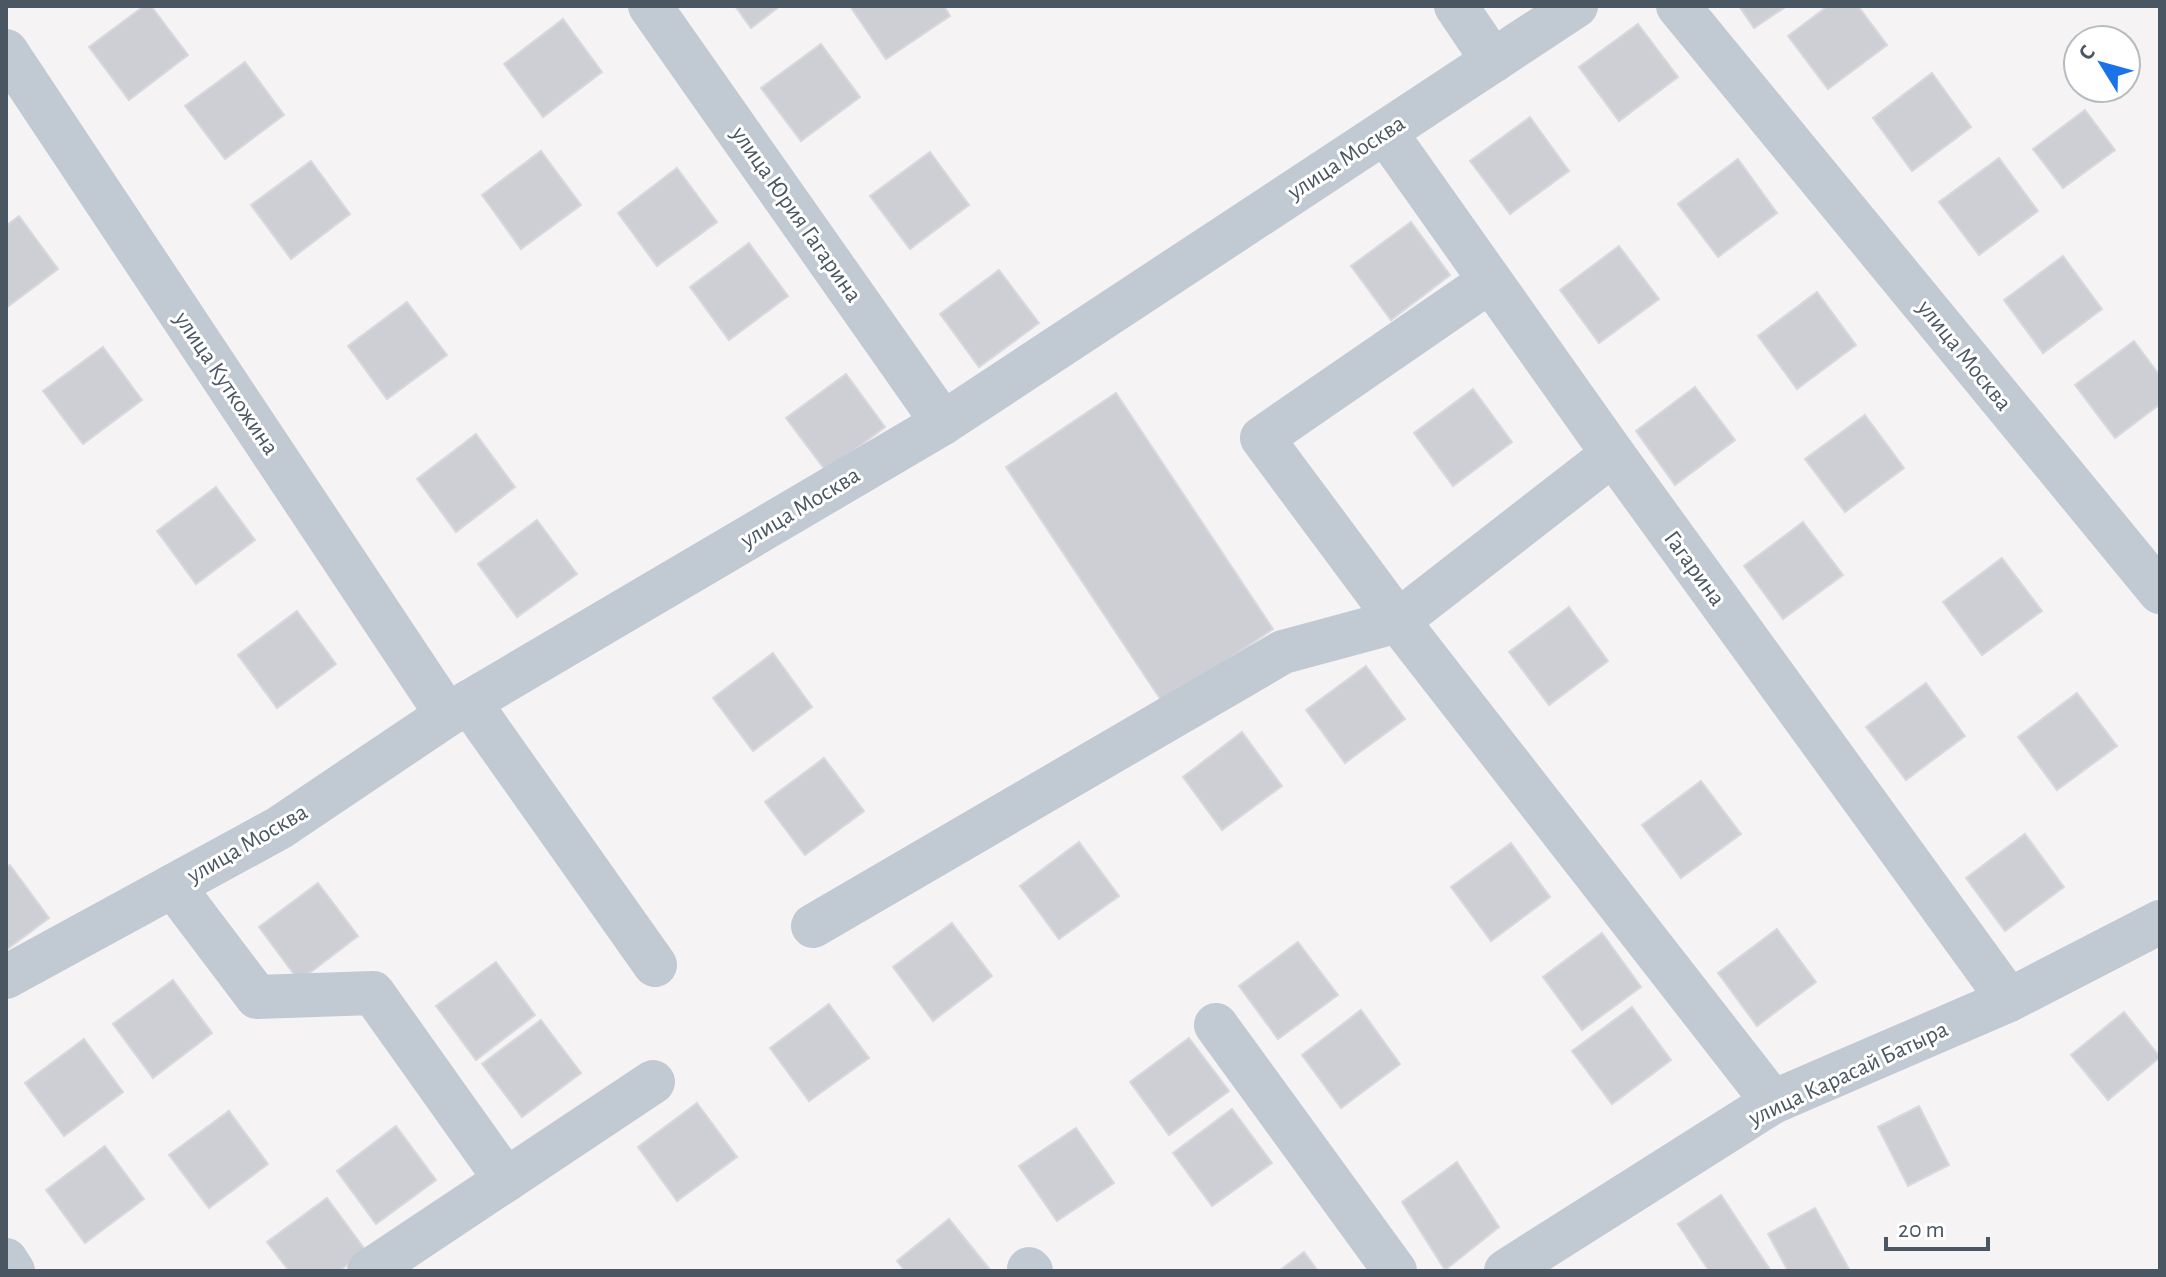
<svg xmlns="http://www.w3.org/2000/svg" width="2166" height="1277" font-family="'Alegreya Sans',sans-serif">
	<rect width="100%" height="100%" fill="#f5f3f3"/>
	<g fill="#cdcfd5" stroke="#d7d9de" stroke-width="2">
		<polygon points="144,6 151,6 188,55 129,100 89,47"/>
		<polygon points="735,6 780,6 751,28"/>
		<polygon points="850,6 944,6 950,16 886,59"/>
		<polygon points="1739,6 1787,6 1754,28"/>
		<polygon points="1828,6 1858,6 1887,45 1828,89 1788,36"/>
		<polygon points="563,19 602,72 543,117 504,64"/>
		<polygon points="1638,24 1678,77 1619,121 1579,67"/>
		<polygon points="821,44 860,97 801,141 761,88"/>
		<polygon points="245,62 284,115 225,159 185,106"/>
		<polygon points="1932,73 1971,127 1912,171 1873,118"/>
		<polygon points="2085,110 2115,150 2063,188 2033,149"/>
		<polygon points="1530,117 1569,171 1510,214 1470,161"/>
		<polygon points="541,151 581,205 521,249 482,195"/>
		<polygon points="930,152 969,205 910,249 870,196"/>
		<polygon points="1999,158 2038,211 1979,255 1939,202"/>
		<polygon points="1738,159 1777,213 1718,257 1678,204"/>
		<polygon points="311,161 350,214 291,259 251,205"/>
		<polygon points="677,168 717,222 657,266 618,213"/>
		<polygon points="19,216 58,269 6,308 6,226"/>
		<polygon points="1411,222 1450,275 1391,320 1351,266"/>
		<polygon points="749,243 788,296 729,340 690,287"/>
		<polygon points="1619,246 1659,299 1599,343 1560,290"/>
		<polygon points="2063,256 2102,309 2043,353 2004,300"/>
		<polygon points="999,270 1039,323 979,367 940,314"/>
		<polygon points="1817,292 1856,345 1797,389 1758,336"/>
		<polygon points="407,302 447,355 387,399 348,346"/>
		<polygon points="2134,341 2160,376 2160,404 2115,438 2075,385"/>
		<polygon points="103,347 142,400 83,444 43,391"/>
		<polygon points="846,374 885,427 826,471 786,418"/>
		<polygon points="1695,387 1735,440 1675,485 1636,431"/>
		<polygon points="1473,389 1512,442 1453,486 1414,433"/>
		<polygon points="1116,393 1273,629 1163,703 1006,467"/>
		<polygon points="1865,415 1904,468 1845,512 1805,459"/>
		<polygon points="476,434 515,487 456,532 417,479"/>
		<polygon points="216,487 255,540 196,584 157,531"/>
		<polygon points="537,520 577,574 517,617 478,564"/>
		<polygon points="1803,522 1843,575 1783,619 1744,566"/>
		<polygon points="2002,558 2042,611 1982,655 1943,602"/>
		<polygon points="1569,607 1608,661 1549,705 1509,652"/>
		<polygon points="297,611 336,664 277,708 238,655"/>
		<polygon points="773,653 812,707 753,751 713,698"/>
		<polygon points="1366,666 1405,719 1345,763 1306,710"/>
		<polygon points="1926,683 1965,736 1906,780 1866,727"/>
		<polygon points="2077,693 2117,746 2057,790 2018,737"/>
		<polygon points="1242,732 1282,786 1222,830 1183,777"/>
		<polygon points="824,758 864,811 805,855 765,802"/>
		<polygon points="1701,781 1741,834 1681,878 1642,825"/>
		<polygon points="2025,834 2064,887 2005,931 1966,878"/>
		<polygon points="1079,842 1119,896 1059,939 1020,886"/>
		<polygon points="1511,843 1550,897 1491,941 1451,887"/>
		<polygon points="10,865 49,918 6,950 6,867"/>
		<polygon points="318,883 358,936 299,981 259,927"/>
		<polygon points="952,923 992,976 933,1021 893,967"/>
		<polygon points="1777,929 1816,982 1757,1026 1718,973"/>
		<polygon points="1602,933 1641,987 1582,1030 1543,977"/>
		<polygon points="1298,942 1338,995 1278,1039 1239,986"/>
		<polygon points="496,962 535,1015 476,1060 436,1006"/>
		<polygon points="173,980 212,1033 153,1078 113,1024"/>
		<polygon points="829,1004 869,1058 809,1101 770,1048"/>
		<polygon points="1632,1007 1671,1060 1612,1104 1572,1051"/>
		<polygon points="1361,1010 1400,1064 1341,1108 1302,1055"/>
		<polygon points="2124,1012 2160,1057 2108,1100 2071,1055"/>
		<polygon points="541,1020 581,1073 522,1117 482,1064"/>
		<polygon points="1189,1038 1229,1091 1169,1135 1130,1082"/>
		<polygon points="84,1039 123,1092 64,1136 25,1083"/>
		<polygon points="697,1103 737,1157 677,1201 638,1147"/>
		<polygon points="1919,1106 1949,1165 1908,1186 1878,1127"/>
		<polygon points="1232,1109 1272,1163 1212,1206 1173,1153"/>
		<polygon points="229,1111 268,1164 209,1208 169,1155"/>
		<polygon points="396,1126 436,1180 376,1224 337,1171"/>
		<polygon points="1076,1128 1114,1183 1057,1221 1019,1166"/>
		<polygon points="105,1146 144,1199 85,1243 46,1190"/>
		<polygon points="1457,1162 1499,1227 1445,1270 1402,1202"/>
		<polygon points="1721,1195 1771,1271 1709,1271 1678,1224"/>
		<polygon points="327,1198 366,1251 339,1271 289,1271 267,1242"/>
		<polygon points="1815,1208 1850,1271 1788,1271 1768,1234"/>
		<polygon points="949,1219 991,1271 905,1271 897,1261"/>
		<polygon points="1304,1252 1318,1271 1279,1271"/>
	</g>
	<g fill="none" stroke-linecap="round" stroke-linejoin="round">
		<g stroke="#c1cad2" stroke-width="44">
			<polyline points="650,6 943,423"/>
			<polyline points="1456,6 1493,61"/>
			<polyline points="1678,6 2160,592"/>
			<polyline points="6,51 447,715"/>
			<polyline points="1385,132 1613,454 2009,1000"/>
			<polyline points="1490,281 1262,438 1398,621 1773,1102"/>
			<polyline points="469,702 655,965"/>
			<polyline points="173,886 257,997 373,993 506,1180"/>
			<polyline points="813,926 1283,652 1398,621 1613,454"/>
			<polyline points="6,977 279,828 447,715 943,423 1576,6"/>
			<polyline points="1216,1025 1395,1271"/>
			<polyline points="6,1260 13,1271"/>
			<polyline points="1029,1269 1031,1271"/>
			<polyline points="369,1271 653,1082"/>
			<polyline points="1506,1271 1773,1102 2009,1000 2160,922"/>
		</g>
	</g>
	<g text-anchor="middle" stroke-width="6" stroke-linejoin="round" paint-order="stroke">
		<g font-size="24" fill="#4a5661" stroke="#fff">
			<text transform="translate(1346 157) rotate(-33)" y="8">улица Москва</text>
			<text transform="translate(797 214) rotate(55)" y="8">улица Юрия Гагарина</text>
			<text transform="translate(1965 355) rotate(51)" y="8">улица Москва</text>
			<text transform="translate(227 383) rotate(56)" y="8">улица Куткожина</text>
			<text transform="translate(800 507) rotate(-31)" y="8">улица Москва</text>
			<text transform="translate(1695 568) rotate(54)" y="8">Гагарина</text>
			<text transform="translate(247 843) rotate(-30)" y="8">улица Москва</text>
			<text transform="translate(1848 1073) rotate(-25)" y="8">улица Карасай Батыра</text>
		</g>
	</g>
	<rect width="2166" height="1277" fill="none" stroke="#4a5661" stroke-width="16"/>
	<g transform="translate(2102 64) rotate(307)"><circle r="38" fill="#ffffff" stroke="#b7bbc0" stroke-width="2"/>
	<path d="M0-6L14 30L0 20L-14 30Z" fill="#1a73e8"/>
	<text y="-12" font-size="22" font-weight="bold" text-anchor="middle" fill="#4a5661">С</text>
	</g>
	<path d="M1886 1237v12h102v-12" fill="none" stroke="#4a5661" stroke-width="4"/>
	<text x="1898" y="1237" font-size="24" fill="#4a5661" stroke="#ffffff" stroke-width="6" paint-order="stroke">20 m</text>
</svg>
